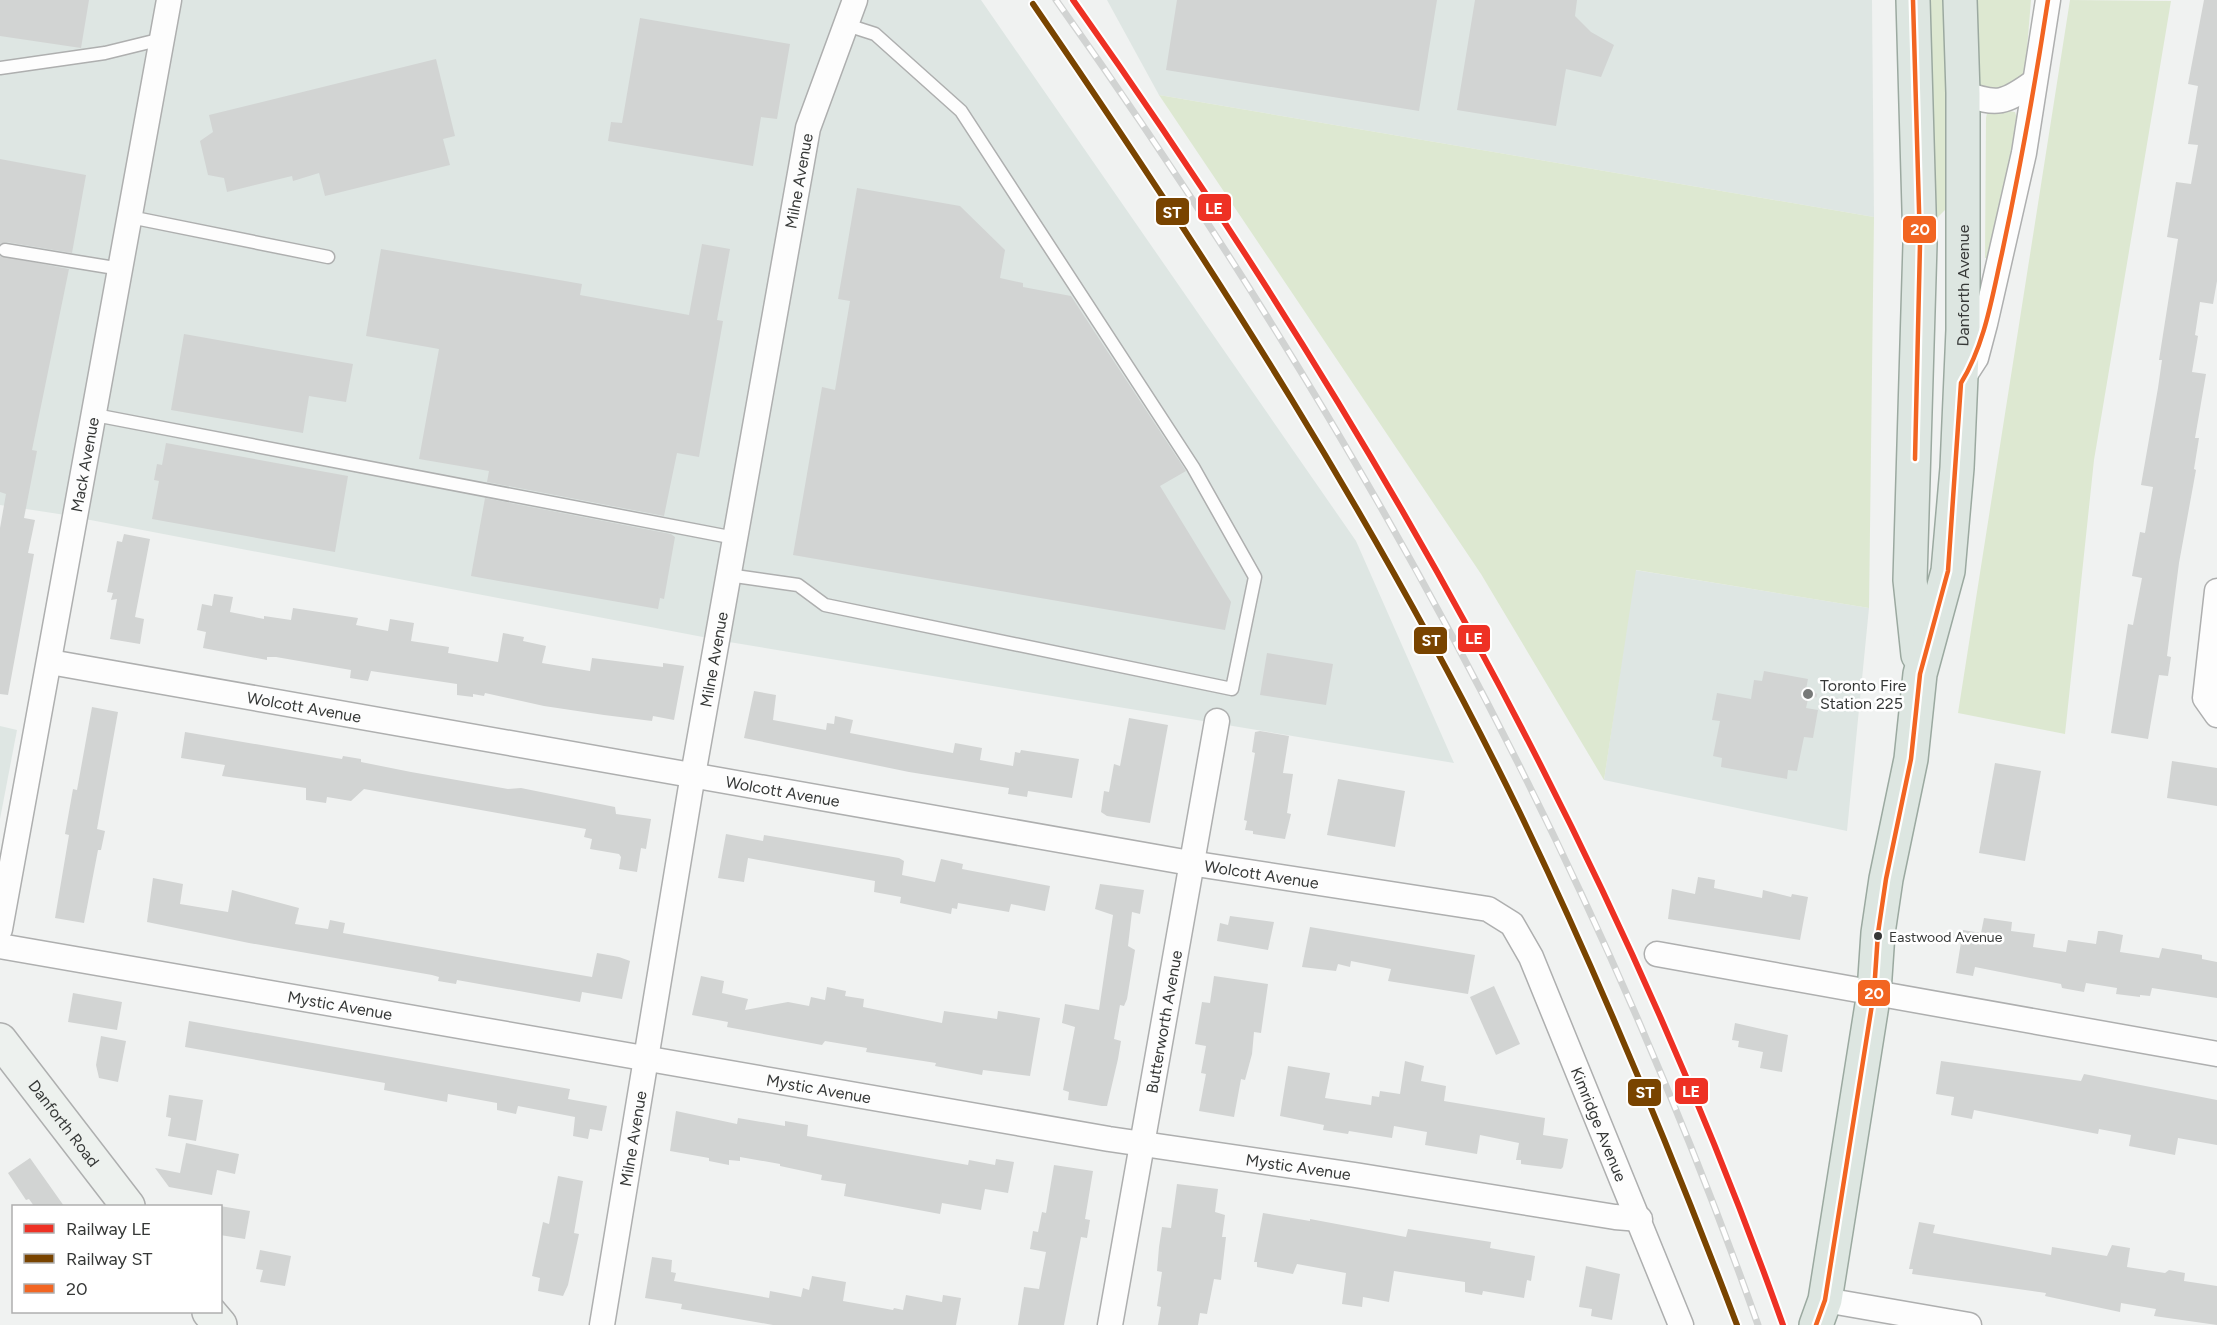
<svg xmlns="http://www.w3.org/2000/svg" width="2217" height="1325" font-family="Figtree,sans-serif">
	<rect width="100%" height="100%" fill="#f0f2f1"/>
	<g fill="#dee6e3">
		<polygon points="0,0 981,0 1356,541 1454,763 729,642 59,514 0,505"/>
		<polygon points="1107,0 1872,0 1874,217 1159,95"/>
		<polygon points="1635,570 1869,608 1847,831 1604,780"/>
		<polygon points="0,726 17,730 0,819"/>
	</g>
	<g fill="#dde8d1">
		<polygon points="1923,0 1944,0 1949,197 1946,209 1931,224"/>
		<polygon points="1969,0 2031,0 2025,73 2010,88 1982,93 1971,78"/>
		<polygon points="2070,0 2171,1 2094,460 2065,734 1958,713"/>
		<polygon points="1159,95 1874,217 1869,608 1636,570 1604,780 1481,574"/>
		<polygon points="2009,111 2015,112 2018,122 1988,258 1985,258 1986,118 1987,113 1999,114"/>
	</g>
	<g fill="#d2d4d3">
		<polygon points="0,0 89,0 81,48 0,36"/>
		<polygon points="1177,0 1437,0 1419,111 1166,70"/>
		<polygon points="1475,0 1577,0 1575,16 1591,32 1614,45 1601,77 1566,69 1556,126 1457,110"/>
		<polygon points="2204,0 2217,0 2217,281 2213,304 2200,302 2195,335 2198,336 2192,372 2206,374 2195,438 2199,438 2194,469 2196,470 2179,563 2167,656 2171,657 2168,676 2159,675 2148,739 2111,733 2128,624 2133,625 2142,578 2132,576 2140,532 2145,533 2153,487 2141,485 2158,388 2162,360 2159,360 2178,239 2167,237 2176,182 2191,184 2198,145 2188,144 2198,86 2188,84"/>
		<polygon points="640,18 790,44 777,119 761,117 753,166 608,141 611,122 622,123"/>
		<polygon points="436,59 455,136 443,139 450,165 325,196 319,173 293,181 292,176 227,192 224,178 208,175 200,141 213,132 209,115"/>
		<polygon points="0,159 86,175 72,253 6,242 0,244"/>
		<polygon points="857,188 960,206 1005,250 1000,278 1023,283 1023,287 1071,296 1186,471 1160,486 1231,602 1225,630 793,555 822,387 835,390 850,301 838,299"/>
		<polygon points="702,244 730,249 717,320 723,321 699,457 677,453 664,516 487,482 489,471 419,459 439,349 366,336 381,249 582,284 580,295 689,315"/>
		<polygon points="0,256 69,269 32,450 37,451 24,518 35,520 28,553 34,554 8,695 0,694 0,528 6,494 0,492"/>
		<polygon points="184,334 353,364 346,402 309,396 303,433 171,410"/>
		<polygon points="166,443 348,476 335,552 152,519 159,481 154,480 157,464 162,465"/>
		<polygon points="485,498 671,534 675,537 664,599 660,598 658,609 471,576"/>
		<polygon points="124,534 150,539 135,617 144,619 140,644 110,639 117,599 111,600 113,593 107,592 117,541 122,542"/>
		<polygon points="214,594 233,597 230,612 264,619 264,616 291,620 293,608 358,618 356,625 388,631 390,619 414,623 411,641 449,647 448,653 498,662 503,633 524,637 523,641 546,646 542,663 590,671 592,658 663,667 663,663 684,666 674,720 653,716 652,721 604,715 544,706 485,693 484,696 473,694 473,697 457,695 457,684 371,671 368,681 350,678 351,670 276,657 267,657 267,660 203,648 206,632 197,630 202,604 212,606"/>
		<polygon points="1267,653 1333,664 1326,705 1260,695"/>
		<polygon points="1764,671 1808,679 1806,689 1810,690 1806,708 1818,710 1813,738 1804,737 1797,771 1788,770 1787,779 1721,767 1722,758 1713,756 1720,721 1712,720 1717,693 1751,699 1754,680 1762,681"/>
		<polygon points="754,691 776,695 773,720 826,730 827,723 834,724 835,716 853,720 850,733 953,753 955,743 982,748 980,760 1013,766 1015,752 1020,753 1021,750 1079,759 1072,798 1028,791 1027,797 1008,794 1009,788 909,772 744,738"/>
		<polygon points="92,707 118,712 97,829 105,831 101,850 98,850 84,923 55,918 69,835 65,834 73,789 77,790"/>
		<polygon points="1129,718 1168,725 1150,823 1107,816 1101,812 1104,791 1109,792 1114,764 1120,766"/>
		<polygon points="1260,731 1289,736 1283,773 1293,774 1287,813 1291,814 1285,839 1253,834 1253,831 1245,830 1247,821 1244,820 1255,753 1252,752 1255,732"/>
		<polygon points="185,732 342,759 343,756 361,759 361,762 411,772 508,789 521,788 615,807 616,814 651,819 646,849 641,848 637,872 619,869 621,857 619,854 590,849 592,839 584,837 586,829 364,789 351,801 327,797 326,803 306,800 306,788 222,776 225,765 181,758"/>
		<polygon points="2172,761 2217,768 2217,806 2167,798"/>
		<polygon points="1995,763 2041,771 2025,861 1979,853"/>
		<polygon points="1338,779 1405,791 1395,847 1327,835"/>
		<polygon points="726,834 763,841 764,835 899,858 904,861 902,875 935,882 941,859 963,864 962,869 1050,886 1045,911 1011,904 1009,912 958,903 957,909 952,908 951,914 900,903 901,897 874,892 875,881 748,858 744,882 718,878"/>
		<polygon points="1698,877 1715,880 1714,888 1762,898 1763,890 1791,897 1792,894 1808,897 1800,940 1668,919 1672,889 1695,894"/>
		<polygon points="153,878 183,884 180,904 228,912 232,890 299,908 295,924 328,929 330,920 345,923 343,933 517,964 592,977 597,953 619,957 630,961 622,999 582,992 580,1002 457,980 456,984 438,981 439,977 432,975 249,943 147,922"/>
		<polygon points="1100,884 1144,890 1140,914 1132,912 1128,946 1135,950 1127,999 1124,1006 1120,1005 1114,1039 1121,1041 1118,1059 1107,1106 1102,1106 1068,1100 1069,1092 1063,1090 1075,1027 1062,1023 1065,1004 1099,1010 1113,915 1095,909"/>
		<polygon points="1230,916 1274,922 1268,950 1217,941 1220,923 1228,925"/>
		<polygon points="1984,918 2012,922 2011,931 2035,934 2033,947 2066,952 2068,940 2096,944 2098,931 2103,931 2123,935 2120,952 2159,958 2162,948 2202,955 2202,959 2217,962 2217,998 2152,988 2150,996 2140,995 2140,997 2116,994 2117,988 2086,983 2084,992 2062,988 2061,984 1975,967 1973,976 1956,973 1963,930 1981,933"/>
		<polygon points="1310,927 1475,955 1468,994 1388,981 1391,969 1351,961 1350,967 1338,964 1336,971 1302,967"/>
		<polygon points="701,976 724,981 722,993 748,999 745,1010 788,1002 809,1006 811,997 825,1000 827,987 846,991 845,996 864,999 863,1007 942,1023 944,1011 997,1019 998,1011 1040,1018 1030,1076 983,1070 982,1075 935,1066 936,1063 866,1052 867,1048 825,1041 822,1045 727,1027 728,1022 692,1015"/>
		<polygon points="1214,976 1268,984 1261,1033 1254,1032 1252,1054 1245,1080 1241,1079 1234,1117 1199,1111 1206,1074 1201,1073 1206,1046 1195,1044 1202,1002 1210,1003"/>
		<polygon points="1494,986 1520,1044 1496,1055 1470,997"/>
		<polygon points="73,993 122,1002 117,1030 68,1022"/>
		<polygon points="189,1021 570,1089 568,1099 607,1106 602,1131 590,1129 588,1139 573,1136 575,1117 518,1106 516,1114 497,1110 497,1103 448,1094 447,1102 384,1090 385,1083 185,1047"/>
		<polygon points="1735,1023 1788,1035 1782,1072 1760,1068 1763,1052 1738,1047 1739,1041 1732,1040"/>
		<polygon points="101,1036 126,1041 118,1082 99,1078 96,1065"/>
		<polygon points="1405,1061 1424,1066 1421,1081 1446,1086 1444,1101 1545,1118 1543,1135 1568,1139 1563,1167 1561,1169 1521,1164 1521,1160 1516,1160 1519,1143 1480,1135 1477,1154 1425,1145 1427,1132 1394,1126 1392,1138 1349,1131 1348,1134 1323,1130 1324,1125 1280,1116 1288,1066 1330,1073 1325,1098 1371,1105 1372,1096 1379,1097 1380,1091 1400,1094"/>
		<polygon points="1941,1061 2081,1081 2084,1074 2217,1100 2217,1145 2178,1138 2175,1155 2129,1146 2131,1135 2099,1129 2098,1134 1974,1110 1972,1119 1951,1115 1954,1097 1936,1094"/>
		<polygon points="169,1095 203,1100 196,1141 168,1136 171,1118 166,1117"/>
		<polygon points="676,1111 737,1124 738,1118 785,1126 785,1121 808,1125 807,1136 968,1165 969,1160 995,1165 996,1159 1014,1162 1008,1193 985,1189 981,1210 942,1203 940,1214 844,1196 846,1184 821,1180 822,1175 780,1166 780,1164 740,1157 740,1161 729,1160 729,1165 709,1161 709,1158 670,1151"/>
		<polygon points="186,1143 239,1154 235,1174 217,1170 212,1195 169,1187 155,1168 180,1173"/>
		<polygon points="30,1158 64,1206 34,1206 29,1199 26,1200 8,1173"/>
		<polygon points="1054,1165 1093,1171 1085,1219 1090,1220 1087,1238 1081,1237 1064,1325 1018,1325 1024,1287 1039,1289 1046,1252 1030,1249 1033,1231 1038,1232 1042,1212 1046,1213"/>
		<polygon points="558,1176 583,1181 574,1233 579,1234 568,1285 563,1296 538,1291 540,1278 532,1276 543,1222 549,1224"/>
		<polygon points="1177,1184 1218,1189 1215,1212 1225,1215 1222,1237 1226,1237 1221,1280 1214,1279 1207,1314 1200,1313 1198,1325 1158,1325 1161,1307 1157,1306 1162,1272 1157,1271 1159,1247 1162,1227 1171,1228"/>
		<polygon points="220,1206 250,1211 245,1239 220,1235"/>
		<polygon points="1263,1213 1310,1221 1310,1219 1406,1237 1408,1229 1491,1242 1490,1248 1535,1256 1531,1281 1527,1280 1524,1298 1483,1291 1482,1295 1465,1292 1465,1282 1394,1271 1389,1302 1363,1297 1362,1307 1342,1304 1346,1273 1297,1264 1293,1274 1257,1267 1257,1262 1254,1262"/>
		<polygon points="1919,1222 1935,1225 1933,1233 2051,1255 2052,1247 2107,1256 2112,1245 2130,1248 2127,1267 2165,1273 2169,1270 2185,1273 2184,1281 2217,1286 2217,1325 2154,1316 2156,1309 2121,1303 2120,1312 2045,1296 2046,1293 1912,1274 1913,1269 1909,1269"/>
		<polygon points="260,1250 291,1256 285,1286 260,1282 263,1270 256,1269"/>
		<polygon points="652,1257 672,1260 671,1272 676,1273 674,1281 769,1298 770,1291 801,1297 803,1288 809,1290 812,1276 846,1282 843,1301 893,1310 894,1308 903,1310 906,1295 942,1302 943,1295 961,1298 956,1325 773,1325 681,1309 682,1304 645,1298"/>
		<polygon points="1586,1266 1620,1274 1612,1320 1591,1316 1592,1309 1579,1307"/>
	</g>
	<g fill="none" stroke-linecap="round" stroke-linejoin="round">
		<defs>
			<g id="service">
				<polyline points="0,68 105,53 162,39"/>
				<polyline points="130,217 328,257"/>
				<polyline points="5,250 121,269"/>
				<polyline points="95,415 735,538"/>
				<polyline points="728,575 798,585 825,605 1232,689 1255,577 1193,467 961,111 875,34 847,25"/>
			</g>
			<g id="minor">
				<path d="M1963,93C1998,106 2005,103 2034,82"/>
				<polyline points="1965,375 1976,358 1985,324 2024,153 2048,0"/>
				<polyline points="2217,591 2205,698 2217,715"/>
				<path id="s1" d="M50,662L1190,863L1488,909L1512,924L1531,957L1681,1325"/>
				<path id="s2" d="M0,929L169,0"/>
				<path id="s3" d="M0,946L1109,1139L1355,1175L1615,1217L1640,1219"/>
				<polyline points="1657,954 2217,1054"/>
				<polyline points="1825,1300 1969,1325"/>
				<path id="s4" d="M602,1325L690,792L808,128L855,0"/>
				<path id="s5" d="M1110,1325L1217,721"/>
			</g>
			<g id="secondary">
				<path id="s6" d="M0,1040L128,1206"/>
				<polyline points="209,1312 220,1325"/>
			</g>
			<g id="primary">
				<polyline points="1913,0 1920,244 1910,580 1918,655"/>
				<path id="s7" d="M1816,1325L1825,1300L1874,992L1878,933L1886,879L1911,759L1920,674L1948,571L1957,468L1963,330V93L1960,0"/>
			</g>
		</defs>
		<use href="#service" stroke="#aeafaf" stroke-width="15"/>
		<use href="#minor" stroke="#aeafaf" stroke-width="27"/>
		<use href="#secondary" stroke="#aeafaf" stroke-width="36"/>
		<use href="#primary" stroke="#9ba9a0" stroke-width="36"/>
		<polyline stroke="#d7d8d8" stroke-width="4" stroke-dasharray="3 4.5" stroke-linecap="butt" points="1814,695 1868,706"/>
		<use href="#service" stroke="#fdfdfd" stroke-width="12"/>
		<use href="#minor" stroke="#fdfdfd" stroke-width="24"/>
		<use href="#secondary" stroke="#edf1ee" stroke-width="33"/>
		<use href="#primary" stroke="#dde6e1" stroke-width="33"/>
		<defs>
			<path id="rail" d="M1056,0C1346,408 1591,852 1758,1325"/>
		</defs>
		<use href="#rail" stroke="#d1d3d2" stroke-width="7"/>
		<use href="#rail" stroke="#fff" stroke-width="4.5" stroke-dasharray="14" stroke-linecap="butt"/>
		<defs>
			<g id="bus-1">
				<polyline points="1913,0 1920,244 1915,459"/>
				<path d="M1816,1325L1825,1300L1874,992L1878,933L1886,879L1911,759L1920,674L1948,571L1961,383C1985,344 1992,297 2002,253C2020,169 2035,85 2048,0"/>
			</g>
		</defs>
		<use href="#bus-1" stroke="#fff" stroke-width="9"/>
		<use href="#bus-1" stroke="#f26522" stroke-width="4.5"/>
		<defs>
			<path id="rail-1" d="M1073,0C1364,410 1614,850 1783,1325"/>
			<path id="rail-2" d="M1033,4C1211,263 1381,528 1519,811C1600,979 1671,1151 1737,1325"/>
		</defs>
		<use href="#rail-1" stroke="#fff" stroke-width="10"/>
		<use href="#rail-2" stroke="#fff" stroke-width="10"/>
		<use href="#rail-1" stroke="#ee3124" stroke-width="6"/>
		<use href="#rail-2" stroke="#794400" stroke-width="6"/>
	</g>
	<circle fill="#777978" stroke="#fff" stroke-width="2" cx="1808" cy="694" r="6"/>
	<circle fill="#363837" stroke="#fff" stroke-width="2" cx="1878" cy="936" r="5"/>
	<g text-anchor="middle" stroke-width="5" stroke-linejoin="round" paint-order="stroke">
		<g font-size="14" fill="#363837" stroke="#fff" text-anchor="start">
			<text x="1889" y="942">Eastwood Avenue</text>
		</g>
		<g font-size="16" fill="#363837" stroke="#fff">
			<text dy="6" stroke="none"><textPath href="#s4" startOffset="1161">Milne Avenue</textPath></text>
			<text dy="6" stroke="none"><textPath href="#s7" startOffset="1053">Danforth Avenue</textPath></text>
			<text dy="6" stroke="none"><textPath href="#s2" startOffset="472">Mack Avenue</textPath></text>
			<text dy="6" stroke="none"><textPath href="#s4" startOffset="675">Milne Avenue</textPath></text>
			<text dy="6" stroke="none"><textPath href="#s1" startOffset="258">Wolcott Avenue</textPath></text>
			<text dy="6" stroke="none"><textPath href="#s1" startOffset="744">Wolcott Avenue</textPath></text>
			<text dy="6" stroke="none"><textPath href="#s1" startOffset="1230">Wolcott Avenue</textPath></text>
			<text dy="6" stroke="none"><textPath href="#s3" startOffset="345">Mystic Avenue</textPath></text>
			<text dy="6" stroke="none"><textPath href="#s5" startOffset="308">Butterworth Avenue</textPath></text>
			<text dy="6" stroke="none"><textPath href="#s3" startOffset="831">Mystic Avenue</textPath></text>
			<text dy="6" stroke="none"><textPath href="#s6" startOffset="105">Danforth Road</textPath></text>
			<text dy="6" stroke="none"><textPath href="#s1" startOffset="1706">Kimridge Avenue</textPath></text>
			<text dy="6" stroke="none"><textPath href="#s4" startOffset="189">Milne Avenue</textPath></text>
			<text dy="6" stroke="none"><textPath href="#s3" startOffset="1317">Mystic Avenue</textPath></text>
		</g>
		<g font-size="16" fill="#363837" stroke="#fff" text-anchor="start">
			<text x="1820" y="691">Toronto Fire<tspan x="1820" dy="18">Station 225</tspan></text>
		</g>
	</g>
	<g stroke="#fff" stroke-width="2">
		<rect x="1197" y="193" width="35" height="29" rx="6" fill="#ee3124"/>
		<rect x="1155" y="197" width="35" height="29" rx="6" fill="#794400"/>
		<rect x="1902" y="215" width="35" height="29" rx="6" fill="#f26522"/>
		<rect x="1457" y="624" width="34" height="29" rx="6" fill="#ee3124"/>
		<rect x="1413" y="626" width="35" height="29" rx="6" fill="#794400"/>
		<rect x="1857" y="979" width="34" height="28" rx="6" fill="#f26522"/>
		<rect x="1674" y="1077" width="35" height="28" rx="6" fill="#ee3124"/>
		<rect x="1627" y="1078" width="35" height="29" rx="6" fill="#794400"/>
	</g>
	<g font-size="16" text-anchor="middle" font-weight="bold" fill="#fff">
		<text x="1214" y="214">LE</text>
		<text x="1172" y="218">ST</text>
		<text x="1920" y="235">20</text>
		<text x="1474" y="644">LE</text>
		<text x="1431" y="646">ST</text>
		<text x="1874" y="999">20</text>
		<text x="1691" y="1097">LE</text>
		<text x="1645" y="1098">ST</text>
	</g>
	<rect x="12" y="1205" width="210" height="108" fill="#ffffff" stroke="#afafaf" stroke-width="1.5"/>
	<rect x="24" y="1224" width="30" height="9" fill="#ee3124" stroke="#afafaf" stroke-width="1.5"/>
	<text x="66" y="1235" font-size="18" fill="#363837">Railway LE</text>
	<rect x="24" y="1254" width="30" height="9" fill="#794400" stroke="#afafaf" stroke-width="1.5"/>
	<text x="66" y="1265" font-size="18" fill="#363837">Railway ST</text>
	<rect x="24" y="1284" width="30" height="9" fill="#f26522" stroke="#afafaf" stroke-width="1.5"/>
	<text x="66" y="1295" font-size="18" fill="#363837">20</text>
</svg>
